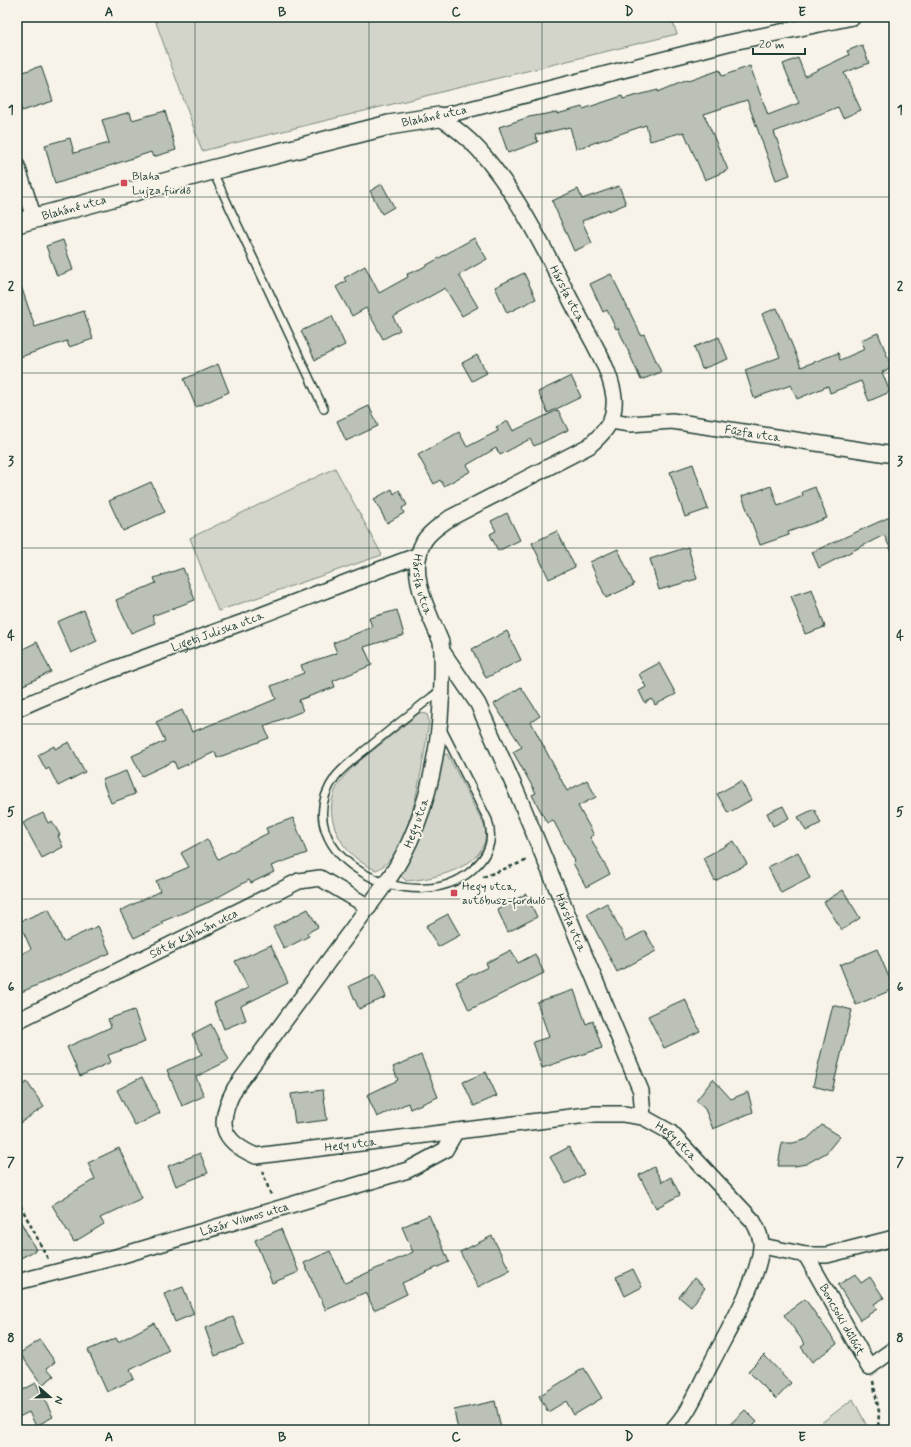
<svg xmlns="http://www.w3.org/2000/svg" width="911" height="1447" font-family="Mynerve,sans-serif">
	<rect width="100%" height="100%" fill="#f7f3e8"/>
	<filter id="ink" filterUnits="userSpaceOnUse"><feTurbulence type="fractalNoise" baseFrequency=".025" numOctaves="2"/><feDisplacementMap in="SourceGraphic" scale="8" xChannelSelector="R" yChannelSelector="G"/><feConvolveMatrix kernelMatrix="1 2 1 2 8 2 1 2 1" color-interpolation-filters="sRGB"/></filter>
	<g filter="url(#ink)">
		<g fill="#d3d5ca" stroke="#79897f">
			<polygon points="154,17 671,17 677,34 202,151"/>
			<polygon points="335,468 382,555 218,611 190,538"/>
			<path d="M419,713L427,714L429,721C424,755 412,857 376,870C360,864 344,850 337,833C319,793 347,770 376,748C390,736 405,725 419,713Z"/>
			<path d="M447,754C457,772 466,790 475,808C478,814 483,821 485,827C492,867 434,879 406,881L400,875C425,840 431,797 440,755Z"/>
			<polygon points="853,1399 869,1430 811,1430 816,1427"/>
		</g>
		<g fill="#bbc1b6" stroke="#1f3d34">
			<polygon points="862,45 869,63 844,73 861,110 843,118 838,107 774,132 790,175 776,180 747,100 704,114 728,170 705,180 684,132 650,141 646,125 576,149 570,127 535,135 538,142 508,153 499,127 529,117 557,112 557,114 582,107 583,109 622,96 623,99 658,90 658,92 687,80 688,81 720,70 722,76 750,66 768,115 799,103 783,64 798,58 805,76 849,55 847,51"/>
			<polygon points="41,66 53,101 22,111 17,96 17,74"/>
			<polygon points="165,111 176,150 153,157 151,152 55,184 45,145 70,138 74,153 109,143 102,120 130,112 132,120"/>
			<polygon points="382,184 394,207 382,214 370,191"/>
			<polygon points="619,186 626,204 609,211 609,209 582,221 592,243 574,251 552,201 578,189 582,199"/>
			<polygon points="474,238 487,259 459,275 478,307 462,316 445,288 393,317 400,330 383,339 366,308 352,316 336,287 346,281 344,278 365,266 379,293 408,277 407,274 420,269"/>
			<polygon points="63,240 73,270 57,276 46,246"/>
			<polygon points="524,273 536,299 507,313 495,287"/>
			<polygon points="611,274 641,335 644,334 661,372 641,380 618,328 616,329 607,310 603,312 590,284"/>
			<polygon points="17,280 19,280 35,327 84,311 93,339 69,347 67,341 17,358"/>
			<polygon points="777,308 801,367 838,353 840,360 865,349 861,340 878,333 892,368 882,372 890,392 869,401 861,381 830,393 828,386 797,399 791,385 754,398 745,370 780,357 762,314"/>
			<polygon points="332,316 345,345 315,360 301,331"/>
			<polygon points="719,337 728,359 702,369 694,347"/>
			<polygon points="477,355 487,373 472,381 462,363"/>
			<polygon points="218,364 229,392 196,407 184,379"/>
			<polygon points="571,376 581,397 548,413 538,392"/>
			<polygon points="369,406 378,426 346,441 337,421"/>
			<polygon points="558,410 568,430 534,446 530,439 500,455 496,448 467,465 471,471 444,486 440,480 434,484 418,455 459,432 467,447 498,431 496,427 508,421 513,431"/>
			<polygon points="693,464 708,509 685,517 670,472"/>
			<polygon points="151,482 165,512 123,531 109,501"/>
			<polygon points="771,486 778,506 803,496 802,492 815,487 827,518 788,532 789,535 760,545 742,496"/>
			<polygon points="392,489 394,494 399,490 407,505 402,508 404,513 387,523 374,499"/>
			<polygon points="507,513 520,540 498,551 490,534 496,531 491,521"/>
			<polygon points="894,515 894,556 884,535 819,568 812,552"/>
			<polygon points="557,531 575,567 549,579 532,543"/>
			<polygon points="688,547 697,579 659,590 650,559"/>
			<polygon points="618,549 634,585 606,598 590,562"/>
			<polygon points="183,568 195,600 152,616 155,623 131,633 116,600 156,583 154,578"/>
			<polygon points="812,589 825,627 805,634 791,596"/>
			<polygon points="84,610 97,641 71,653 57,622"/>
			<polygon points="397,610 404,635 364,647 372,665 333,681 335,687 299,700 303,711 264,726 269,738 217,758 215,752 177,769 174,761 142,776 132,756 165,741 156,722 182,710 192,732 228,718 228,719 276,699 271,686 304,673 301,665 337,653 333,643 372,627 369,618"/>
			<polygon points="507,631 521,660 486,678 472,649"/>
			<polygon points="37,642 51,672 17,688 17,652"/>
			<polygon points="659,663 676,694 655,705 652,699 645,703 639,691 646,687 639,674"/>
			<polygon points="521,687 540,716 531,722 567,791 587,780 596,797 578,806 594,835 590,837 610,874 586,887 573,863 575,861 553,820 547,823 532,795 536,793 513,752 522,747 494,704"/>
			<polygon points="69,742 85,772 58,786 49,768 46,770 38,755 54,746 55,749"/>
			<polygon points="126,771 135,794 111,803 102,780"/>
			<polygon points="741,781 751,800 728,813 717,794"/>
			<polygon points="783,806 789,818 773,826 767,813"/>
			<polygon points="814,809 821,823 806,831 798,817"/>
			<polygon points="43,813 48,823 52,821 60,835 58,836 63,847 42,858 23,823"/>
			<polygon points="293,818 307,853 271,866 274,872 251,883 249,880 211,901 161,922 163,924 134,938 120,911 160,891 156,881 189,867 181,853 207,839 218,859 268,833 266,828"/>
			<polygon points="734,841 747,864 715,881 703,858"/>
			<polygon points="798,852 810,878 781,893 768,867"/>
			<polygon points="843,890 860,918 842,930 824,902"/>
			<polygon points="526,894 537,917 508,932 497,909"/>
			<polygon points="607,903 626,941 645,931 656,951 617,972 587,914"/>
			<polygon points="49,909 63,942 98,926 110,953 17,994 17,956 31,949 19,922"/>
			<polygon points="308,909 318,927 307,933 309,936 284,949 273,927"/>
			<polygon points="448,914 460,935 438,947 426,926"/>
			<polygon points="271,945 288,983 241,1006 246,1020 224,1029 214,1003 248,988 235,961"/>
			<polygon points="877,949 894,989 856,1005 840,965"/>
			<polygon points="511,950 518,963 535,954 544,973 469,1010 456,982 488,967 486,963"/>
			<polygon points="376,974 386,997 359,1009 349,986"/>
			<polygon points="574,990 586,1024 593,1021 602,1048 542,1068 533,1042 549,1037 537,1002"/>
			<polygon points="685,999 700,1031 664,1048 648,1016"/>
			<polygon points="833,1005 852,1010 832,1091 813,1086"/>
			<polygon points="134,1010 145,1042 108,1055 111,1062 80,1076 67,1047 111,1027 108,1019"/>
			<polygon points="211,1024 229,1060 196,1077 204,1096 182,1106 167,1070 202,1054 192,1034"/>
			<polygon points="421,1055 438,1097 410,1109 408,1103 377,1117 367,1095 398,1080 393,1067"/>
			<polygon points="486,1072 497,1096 474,1106 463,1082"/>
			<polygon points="142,1077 160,1113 135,1126 117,1090"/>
			<polygon points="713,1079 731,1099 748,1092 753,1112 713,1129 705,1109 696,1101"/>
			<polygon points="27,1082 44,1107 17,1125 17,1089"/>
			<polygon points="323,1090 327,1120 295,1124 291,1094"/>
			<polygon points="822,1125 840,1136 826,1153 806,1164 795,1166 778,1166 782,1143 793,1143 807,1139"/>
			<polygon points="569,1147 584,1174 566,1184 550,1157"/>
			<polygon points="119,1148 142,1198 100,1218 104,1224 74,1242 52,1205 95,1179 88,1163"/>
			<polygon points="200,1153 208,1173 176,1186 168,1166"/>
			<polygon points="654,1167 662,1182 671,1177 680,1195 656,1208 639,1175"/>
			<polygon points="17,1215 36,1250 17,1260"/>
			<polygon points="429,1215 449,1262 402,1283 407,1294 374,1310 366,1292 326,1310 304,1263 330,1251 345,1283 413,1252 402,1227"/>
			<polygon points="281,1229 299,1272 272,1283 255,1240"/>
			<polygon points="492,1236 510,1271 478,1287 460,1252"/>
			<polygon points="633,1269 642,1287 625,1296 616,1277"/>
			<polygon points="855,1274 861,1283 870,1277 884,1298 874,1304 877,1309 860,1320 838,1285"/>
			<polygon points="694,1278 705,1288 691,1307 679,1297"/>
			<polygon points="183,1287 194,1314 175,1322 164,1294"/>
			<polygon points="805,1299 837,1344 812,1362 801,1347 805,1344 784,1315"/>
			<polygon points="233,1317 244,1345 215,1356 205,1328"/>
			<polygon points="154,1323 169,1350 130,1370 134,1379 107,1392 88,1350 116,1338 118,1342"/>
			<polygon points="40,1340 55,1362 47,1368 54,1376 42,1385 20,1353"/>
			<polygon points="764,1355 791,1383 776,1399 748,1371"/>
			<polygon points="584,1368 602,1398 574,1415 566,1401 548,1412 539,1396"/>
			<polygon points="36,1383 53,1417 36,1426 29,1412 17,1418 17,1393"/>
			<polygon points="495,1401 501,1428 458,1430 454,1410"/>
			<polygon points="745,1410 757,1422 749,1430 724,1430"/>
		</g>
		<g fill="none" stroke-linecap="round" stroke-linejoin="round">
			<defs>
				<g id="service">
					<polyline points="212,170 324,409"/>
					<path d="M442,689C419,707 397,724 375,742C362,753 347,763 336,776C278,855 422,928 478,864C491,850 493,837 488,820L442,729"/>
				</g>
				<g id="minor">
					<path id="s1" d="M439,117C453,126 467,137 479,150C520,196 550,261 579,316C592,341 610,368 614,397C616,420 605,432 589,446L450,518C441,525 430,531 424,541C406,573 429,612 441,642L442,651L478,704L518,795L641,1091L643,1117"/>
					<polyline points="439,117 728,43 853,17"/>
					<polyline points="17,166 34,218"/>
					<path id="s2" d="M611,421L630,424L672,421L894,455"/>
					<path id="s3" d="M442,651C444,730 433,816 386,883L235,1088C217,1122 219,1140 256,1156L595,1114H623L643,1117L670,1132L753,1221C757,1228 762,1238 761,1247C759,1279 727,1332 712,1362C700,1384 690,1412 672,1430"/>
					<path id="s4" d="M17,709C92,675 169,649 246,621C304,599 361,576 419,555"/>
					<path id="s5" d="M17,1021L299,881L320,878L369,907"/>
					<polyline points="762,1246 806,1255 827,1255 894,1238"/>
					<path id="s6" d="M806,1255L869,1367L894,1349"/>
					<path id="s7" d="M17,1282L116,1257L408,1170L445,1150L456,1131"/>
				</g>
				<g id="tertiary">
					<path id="s8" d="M17,223L212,170L389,125L439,117"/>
				</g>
			</defs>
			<use href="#service" stroke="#1f3d34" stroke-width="10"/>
			<use href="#minor" stroke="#1f3d34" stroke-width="18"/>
			<use href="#tertiary" stroke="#1f3d34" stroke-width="22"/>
			<g stroke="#1f3d34" stroke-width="2.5" stroke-dasharray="4 3" stroke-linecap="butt">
				<polyline points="483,877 528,860"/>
				<polyline points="262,1171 271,1195"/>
				<polyline points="17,1199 48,1259"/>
				<polyline points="873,1381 879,1412 878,1430"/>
			</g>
			<use href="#service" stroke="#f7f3e8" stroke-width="7"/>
			<use href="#minor" stroke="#f7f3e8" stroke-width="15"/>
			<use href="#tertiary" stroke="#f7f3e8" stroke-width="19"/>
		</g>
	</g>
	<path fill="none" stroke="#1f3d34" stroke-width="1" stroke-opacity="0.55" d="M195,17V1430M369,17V1430M542,17V1430M716,17V1430M17,197H894M17,373H894M17,548H894M17,724H894M17,899H894M17,1074H894M17,1250H894"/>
	<g fill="#d1495b" stroke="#f7f3e8" stroke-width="1.5">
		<rect x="120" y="179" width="8" height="8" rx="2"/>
		<rect x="450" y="889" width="8" height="8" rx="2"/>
	</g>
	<g text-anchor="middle" stroke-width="4" stroke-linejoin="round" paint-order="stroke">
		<g font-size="12" fill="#1f3d34" stroke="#f7f3e8">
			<text transform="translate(434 116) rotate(-12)" y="4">Blaháné utca</text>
			<text dy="4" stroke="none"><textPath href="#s8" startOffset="59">Blaháné utca</textPath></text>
			<text dy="4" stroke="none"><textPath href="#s1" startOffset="221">Hársfa utca</textPath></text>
			<text dy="4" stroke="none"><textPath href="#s2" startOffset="143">Fűzfa utca</textPath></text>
			<text dy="4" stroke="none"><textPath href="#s1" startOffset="629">Hársfa utca</textPath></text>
			<text dy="4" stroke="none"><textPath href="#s4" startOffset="215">Ligeti Juliska utca</textPath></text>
			<text transform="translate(416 823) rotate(-70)" y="4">Hegy utca</text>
			<text dy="4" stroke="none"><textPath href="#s1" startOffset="1001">Hársfa utca</textPath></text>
			<text dy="4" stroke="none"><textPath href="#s5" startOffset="197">Sőtér Kálmán utca</textPath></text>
			<text dy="4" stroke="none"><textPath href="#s3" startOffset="1014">Hegy utca</textPath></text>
			<text dy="4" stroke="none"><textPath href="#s3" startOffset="678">Hegy utca</textPath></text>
			<text dy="4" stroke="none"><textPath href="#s7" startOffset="236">Lázár Vilmos utca</textPath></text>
			<text dy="4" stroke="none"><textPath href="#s6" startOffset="74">Boncsoki dűlőút</textPath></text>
		</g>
		<g font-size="12" fill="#1f3d34" stroke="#f7f3e8" text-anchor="start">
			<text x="132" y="180">Blaha<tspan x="132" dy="14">Lujza fürdő</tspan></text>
			<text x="462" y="890">Hegy utca,<tspan x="462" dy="14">autóbusz-forduló</tspan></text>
		</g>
	</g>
	<rect width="911" height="1447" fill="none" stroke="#f7f3e8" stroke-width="44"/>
	<g transform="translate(50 1397) rotate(110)" stroke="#f7f3e8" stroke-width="3" paint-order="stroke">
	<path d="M0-3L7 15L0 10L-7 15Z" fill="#1f3d34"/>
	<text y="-6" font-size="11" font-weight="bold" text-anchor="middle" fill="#1f3d34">N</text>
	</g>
	<path d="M753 48v6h52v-6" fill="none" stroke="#1f3d34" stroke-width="2"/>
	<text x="759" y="48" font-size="12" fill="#1f3d34" stroke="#f7f3e8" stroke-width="3" paint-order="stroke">20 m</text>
	<rect x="22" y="22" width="867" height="1403" fill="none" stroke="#1f3d34" stroke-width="1.5"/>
	<g font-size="13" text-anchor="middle" font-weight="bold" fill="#1f3d34">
		<text x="109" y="16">A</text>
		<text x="282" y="16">B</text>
		<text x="456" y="16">C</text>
		<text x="629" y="16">D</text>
		<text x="802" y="16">E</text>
		<text x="11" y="114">1</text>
		<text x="900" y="114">1</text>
		<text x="11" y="290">2</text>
		<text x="900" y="290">2</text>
		<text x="11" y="465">3</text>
		<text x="900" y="465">3</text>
		<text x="11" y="640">4</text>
		<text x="900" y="640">4</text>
		<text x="11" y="816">5</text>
		<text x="900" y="816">5</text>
		<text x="11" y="991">6</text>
		<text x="900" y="991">6</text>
		<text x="11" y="1166">7</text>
		<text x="900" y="1166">7</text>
		<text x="11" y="1342">8</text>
		<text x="900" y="1342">8</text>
		<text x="109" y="1441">A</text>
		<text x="282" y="1441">B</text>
		<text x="456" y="1441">C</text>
		<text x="629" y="1441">D</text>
		<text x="802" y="1441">E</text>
	</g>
</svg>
